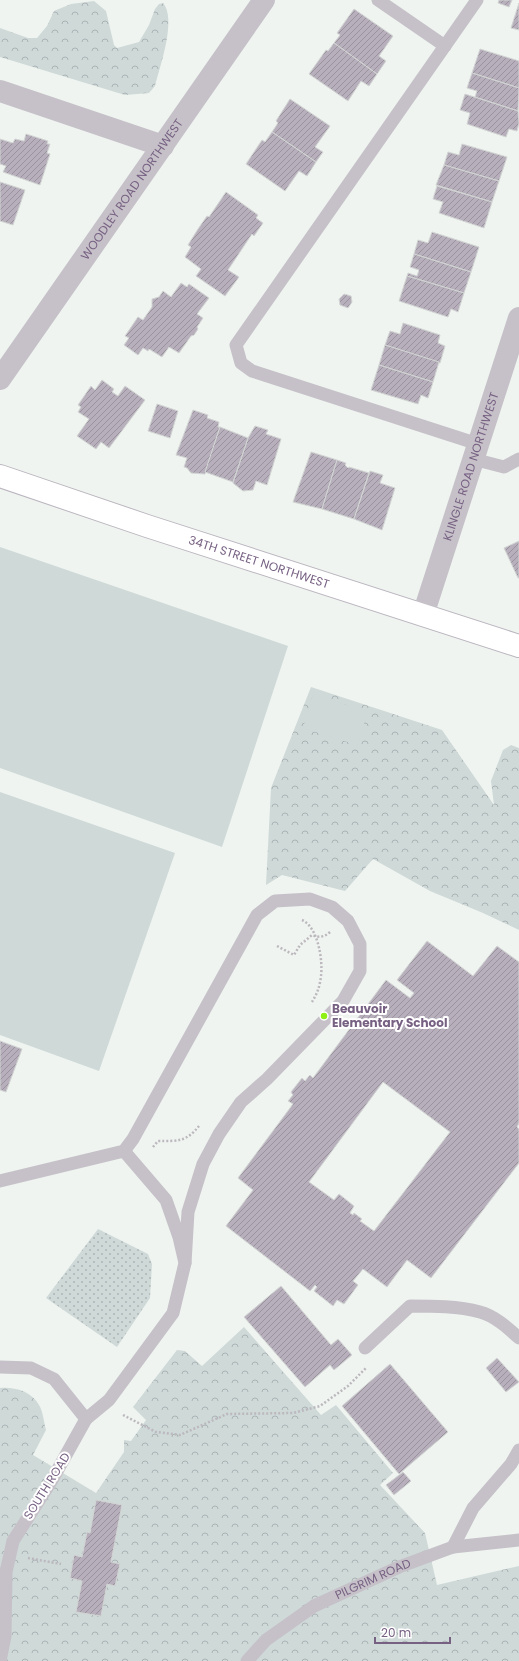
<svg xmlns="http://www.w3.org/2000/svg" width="519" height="1661" font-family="Poppins,sans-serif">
	<defs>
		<pattern id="grass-dots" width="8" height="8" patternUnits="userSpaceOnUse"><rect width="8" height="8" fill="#ced9d8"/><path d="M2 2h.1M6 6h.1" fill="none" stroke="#acb3b5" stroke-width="1.8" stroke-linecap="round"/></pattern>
		<pattern id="forest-crowns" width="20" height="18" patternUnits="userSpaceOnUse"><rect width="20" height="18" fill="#ced9d8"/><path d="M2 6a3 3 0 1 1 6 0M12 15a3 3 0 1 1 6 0" fill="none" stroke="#acb3b5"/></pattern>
		<pattern id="building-hatch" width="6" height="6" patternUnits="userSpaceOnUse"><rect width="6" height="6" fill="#b7b0bc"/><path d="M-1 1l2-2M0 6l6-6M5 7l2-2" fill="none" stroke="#9a939e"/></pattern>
	</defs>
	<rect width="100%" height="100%" fill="#eff4f0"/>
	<polygon fill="url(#grass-dots)" points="98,1229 148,1254 152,1264 150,1298 117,1347 46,1298"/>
	<g fill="url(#forest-crowns)">
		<path d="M94,1L106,11L114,45L117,48L139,42L149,25L155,9L159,4L163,3C177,19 160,66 155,86L149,93L125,95L0,57V28L28,38H37L47,26L54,11L71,4Z"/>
		<polygon points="311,687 442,730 494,805 491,781 503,750 511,745 519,748 519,930 483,913 430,891 373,859 345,891 282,875 266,885 271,788"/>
		<path d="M244,1327L321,1415L336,1405L393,1473L380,1485L425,1533L437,1585L519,1566V1661H0V1388C15,1387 31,1391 39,1405C43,1411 44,1423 46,1430L33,1455L96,1493L124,1452V1440L131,1441L146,1420L133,1407L177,1350L185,1351L202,1366Z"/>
	</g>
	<g fill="#ced9d8">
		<polygon points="0,547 288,646 222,847 0,768"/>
		<polygon points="313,694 368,712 357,745 303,728"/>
		<polygon points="0,792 175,853 99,1071 0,1035"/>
	</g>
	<g fill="url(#building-hatch)" stroke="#d2d5d3" fill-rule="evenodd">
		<polygon points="499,0 512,0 509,7 498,3"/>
		<polygon points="519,3 519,30 511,28"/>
		<polygon points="354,9 393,36 379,56 386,61 377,74 334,43 340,35 337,33"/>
		<polygon points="334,43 377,74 369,86 361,81 348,101 309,74 326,50 328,51"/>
		<polygon points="480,49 519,61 519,88 472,73"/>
		<polygon points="472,73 519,88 518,111 475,97 477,91 467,88"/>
		<polygon points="465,94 518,111 519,123 517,131 509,129 506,137 467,124 470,113 460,110"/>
		<polygon points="290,99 330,126 315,147 323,152 316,162 272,132 278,123 276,121"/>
		<polygon points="272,132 316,162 307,176 299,171 285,191 246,164 262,140 265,142"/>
		<polygon points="26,134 48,141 47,144 50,144 47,153 50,154 40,185 3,172 6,166 0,164 0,139 13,143 15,139 24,141"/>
		<polygon points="462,144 507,157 499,181 444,165 448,152 459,155"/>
		<polygon points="444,165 499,181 492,202 436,185"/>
		<polygon points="0,182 25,190 13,225 0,221"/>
		<polygon points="437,186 492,202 484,228 439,213 443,202 433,199"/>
		<polygon points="226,192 258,215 256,218 263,223 254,236 252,234 228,270 239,277 225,296 196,276 201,269 185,257 191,247 188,245 198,229 207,216 209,217"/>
		<polygon points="432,232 479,247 471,272 414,254 418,240 428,243"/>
		<polygon points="414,254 471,272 464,293 407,276 408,273 417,276 419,270 410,267"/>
		<polygon points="407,276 464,293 458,312 451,309 448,317 399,301"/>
		<polygon points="181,283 187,287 189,284 209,298 197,314 203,318 197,327 198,329 194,335 191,336 179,353 169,347 162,357 149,349 148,351 143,348 138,355 124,345 129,338 125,336 138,317 143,320 152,307 152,299 159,297 163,291 171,297"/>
		<polygon points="344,294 351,296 352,302 348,308 340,305 339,299"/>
		<polygon points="403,323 440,335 438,343 445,346 440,363 385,345 390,331 400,334"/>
		<polygon points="385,345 439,362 433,382 379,365"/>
		<polygon points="379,365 433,382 428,398 421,395 418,404 371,390"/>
		<polygon points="102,380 114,389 112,392 118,396 125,386 145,400 109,448 101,442 96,449 77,436 89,419 78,412 81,407 78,405 91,386 95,390"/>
		<polygon points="157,404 178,411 170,438 148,431"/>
		<polygon points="193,410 208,415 207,418 219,422 218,427 220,427 205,474 191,473 187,468 184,467 187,458 176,455"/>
		<polygon points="255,426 268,430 266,434 281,439 267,485 256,481 253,490 243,491 233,483 248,438"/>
		<polygon points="220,427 248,438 233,482 205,472"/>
		<polygon points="311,452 337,460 322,509 293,502"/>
		<polygon points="337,460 346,463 345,465 348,468 349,467 369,473 354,519 322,509"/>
		<polygon points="370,471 383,475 380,483 395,488 382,530 354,519"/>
		<polygon points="519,541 519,578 518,578 504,548"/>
		<path d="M427,941L473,976L497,946L519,962V1123L517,1127L519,1129V1163L431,1278L407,1260L387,1287L363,1269L353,1281L358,1285L344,1304L337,1300L333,1306L314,1291L317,1287L315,1285L310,1291L226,1226L253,1190L238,1178L293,1104L288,1101L293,1095L291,1092L302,1078L305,1081L310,1075L313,1078L386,980L410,998L414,993L397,980ZM383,1082L450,1132L374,1231L360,1221L362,1219L354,1213L353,1215L350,1213L354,1206L339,1194L334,1200L309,1182Z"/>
		<polygon points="0,1041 22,1049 6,1092 0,1090"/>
		<polygon points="281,1286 331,1345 338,1339 352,1355 334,1370 330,1365 305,1387 244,1317"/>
		<polygon points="497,1358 519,1382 506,1392 486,1368"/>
		<polygon points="390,1364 448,1432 399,1474 342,1406"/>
		<polygon points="403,1472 411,1481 394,1495 386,1485"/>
		<polygon points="96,1500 122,1505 111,1562 120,1564 115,1586 107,1584 101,1616 76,1612 82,1581 70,1578 74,1555 82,1557 87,1532 90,1533"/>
	</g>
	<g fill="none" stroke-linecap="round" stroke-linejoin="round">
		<defs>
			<g id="secondary">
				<path id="s4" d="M0,476L147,526L519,646"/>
			</g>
		</defs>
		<use href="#secondary" stroke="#bbb5bf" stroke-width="24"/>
		<g stroke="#bcb8be" stroke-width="2.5" stroke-dasharray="2 2" stroke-linecap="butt">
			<path d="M302,920C318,927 323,960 321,976C320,986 317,994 312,1002"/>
			<path d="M277,946L294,955L300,945L312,935C319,938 325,937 330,932"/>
			<path d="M153,1147L158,1141C178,1141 186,1142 199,1126"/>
			<polyline points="123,1415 156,1432 180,1435 227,1414 293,1413 320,1406 348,1386 366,1368"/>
			<polyline points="28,1558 61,1564"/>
		</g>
		<g stroke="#c6c1c8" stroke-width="13">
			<polyline points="378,0 445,46"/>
			<polyline points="477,0 236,345 241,363 252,371 478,444"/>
			<polyline points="473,459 504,467 519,459"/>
			<polyline points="0,1181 124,1151 133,1139 257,915 275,901 310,899 332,907 348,921 360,944 360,971 343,1001 267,1079 241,1102 219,1134 203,1164 188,1212 185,1263"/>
			<path d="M365,1348L410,1306C433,1306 458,1306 480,1312C495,1316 508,1328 519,1338"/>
			<polyline points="0,1367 31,1368 54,1379 86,1419 52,1480 13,1541 6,1572 5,1636 0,1661"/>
			<polyline points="86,1419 109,1400 173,1313 185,1263 179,1237 166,1200 124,1151"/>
			<polyline points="453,1547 473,1508 511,1464 519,1450"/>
			<path id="s1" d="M247,1661L266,1640L314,1606L399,1567L453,1547L519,1540"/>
		</g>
		<g stroke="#c6c1c8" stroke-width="22">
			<polyline points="0,91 163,146"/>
			<path id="s2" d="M0,379L264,0"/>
			<path id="s3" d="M423,615L519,318"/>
		</g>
		<use href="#secondary" stroke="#fff" stroke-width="22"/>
	</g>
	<circle fill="#8ff014" stroke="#fff" stroke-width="1.5" cx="324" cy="1016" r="4"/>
	<g text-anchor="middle" stroke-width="4" stroke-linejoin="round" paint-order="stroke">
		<g font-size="12" fill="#776183" stroke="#fff">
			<text dy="4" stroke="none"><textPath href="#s2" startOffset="231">WOODLEY ROAD NORTHWEST</textPath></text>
			<text dy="4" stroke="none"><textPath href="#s3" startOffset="156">KLINGLE ROAD NORTHWEST</textPath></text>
			<text dy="4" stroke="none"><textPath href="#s4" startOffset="273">34TH STREET NORTHWEST</textPath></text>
			<text transform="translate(47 1486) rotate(-58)" y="4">SOUTH ROAD</text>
			<text dy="4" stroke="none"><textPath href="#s1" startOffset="152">PILGRIM ROAD</textPath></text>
		</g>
		<g font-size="12" font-weight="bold" fill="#776183" stroke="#fff" text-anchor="start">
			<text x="332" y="1013">Beauvoir<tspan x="332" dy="14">Elementary School</tspan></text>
		</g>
	</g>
	<path d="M375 1637v6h75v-6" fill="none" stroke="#776183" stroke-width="2"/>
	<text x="381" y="1637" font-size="12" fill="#776183" stroke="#ffffff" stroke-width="3" paint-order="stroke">20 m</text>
</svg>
